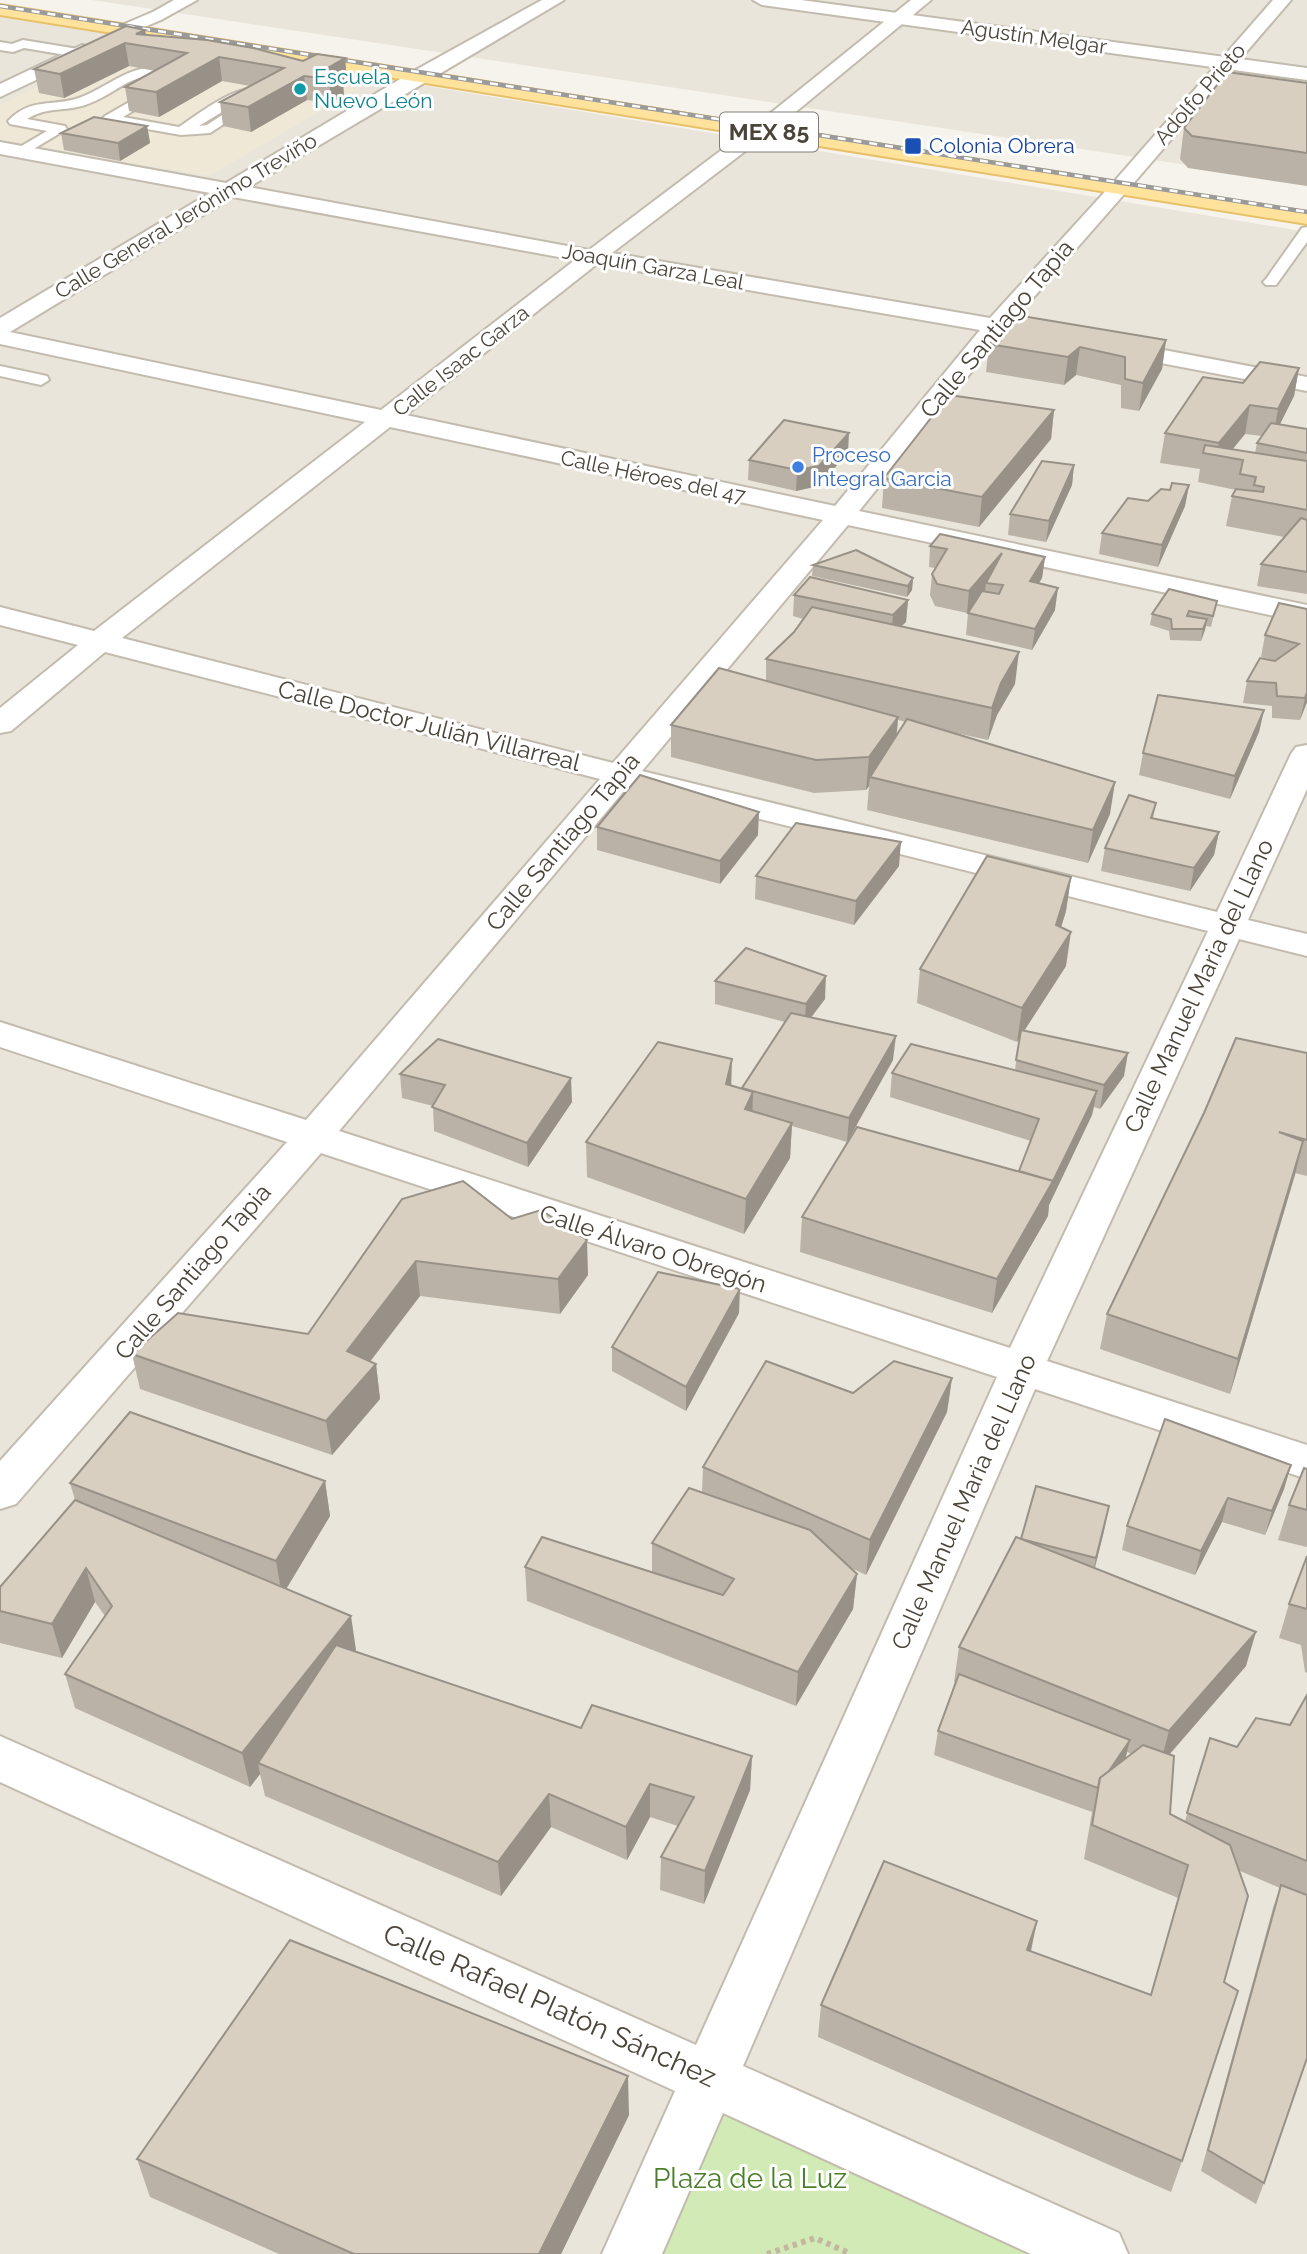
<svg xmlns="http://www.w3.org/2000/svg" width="1307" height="2254" font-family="Raleway,sans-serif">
	<rect width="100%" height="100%" fill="#f6f3ec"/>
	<g fill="#eae5da">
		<polygon points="92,0 1307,0 1307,183"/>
		<polygon points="0,15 1307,232 1307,2254 0,2254"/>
	</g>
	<polygon fill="#efe8d6" points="127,42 370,82 209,176 0,139 0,105"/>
	<polygon fill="#d2eab5" points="711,2077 1098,2254 632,2254"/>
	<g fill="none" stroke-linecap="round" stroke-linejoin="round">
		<defs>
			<g id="service">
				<polygon points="23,40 78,49 84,53 78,57 24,48 13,52 0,50 0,42 12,44"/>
				<path d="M154,67L188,74L189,77L123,117L179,127C200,113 248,74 272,93L210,133L181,135L113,123L101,125L99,122L105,116L171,78C128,70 121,93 85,105C64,112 48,106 27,119L65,126L67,129L25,154L20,155L13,151L47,131L10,124L8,121C31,97 52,107 79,98C106,88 124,69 154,67ZM248,96H251L207,125L199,126Z"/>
				<polygon points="1307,227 1307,242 1276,285 1266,285 1263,282 1266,279 1302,228"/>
				<polygon points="0,366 47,376 49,380 41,385 0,376"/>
			</g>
			<g id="minor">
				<polygon points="174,0 197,0 161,20 149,20 146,16"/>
				<path d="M542,0H564L249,187L589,250L772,112L779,110L789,116L786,120L612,253L990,318L1112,184H1126L1129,188L1126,192L1012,322L1026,325L1030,330L1026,335L1018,337L1002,334L859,511L1307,605V623L848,525L642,771L1217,912L1291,754L1296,747L1307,745V789L1248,920L1307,934V956L1239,939L1047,1361L1307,1445V1479L1035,1389L743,2066L1119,2233L1128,2254H1031L723,2113L662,2254H602L675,2091L0,1782V1736L696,2045L997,1377L321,1153L16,1504L0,1509V1461L287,1142L0,1047V1022L306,1120L600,779L105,652L11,731L0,733V708L78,645L0,625V607L94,631L365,422L0,344V318L210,193L0,154V142L226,183L412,72ZM233,197L575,260L381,410L10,332ZM597,264L980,330L835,506L406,415ZM390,427L823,520L613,763L122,638ZM628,786L1208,931L1010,1348L339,1131Z"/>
				<polygon points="753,0 801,0 1307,68 1307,80 762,5"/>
				<polygon points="82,45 89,47 91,51 89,55 0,97 0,84"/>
				<polygon points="1111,340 1307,377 1307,391 1103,352 1099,347 1103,342"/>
			</g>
			<g id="tertiary">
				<polygon points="911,0 931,0 786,120 772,120 769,116 772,112"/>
				<polygon points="1273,0 1291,0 1126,192 1112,192 1109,188 1112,184"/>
				<polygon points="155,11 161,12 164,16 161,20 128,34 119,29 122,25"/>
			</g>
			<polygon id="primary" points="0,5 1307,212 1307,224 0,15"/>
		</defs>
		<use href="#service" stroke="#c2bbae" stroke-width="4"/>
		<use href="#minor" stroke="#c2bbae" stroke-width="4"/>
		<use href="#tertiary" stroke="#c2bbae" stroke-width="4"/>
		<use href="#primary" stroke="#e6c16a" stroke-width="4"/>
		<polyline stroke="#c4b79f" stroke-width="6" stroke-dasharray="4.5 4.5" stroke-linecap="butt" points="767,2254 815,2238 851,2254"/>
		<use href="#service" fill="#fff" fill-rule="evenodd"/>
		<use href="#minor" fill="#fff" fill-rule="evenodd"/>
		<use href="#tertiary" fill="#fff" fill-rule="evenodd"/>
		<use href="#primary" fill="#ffe39c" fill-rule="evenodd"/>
		<defs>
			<polyline id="rail" points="0,6 1307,212"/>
		</defs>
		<use href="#rail" stroke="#9a9a9a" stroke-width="4.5"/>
		<use href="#rail" stroke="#fff" stroke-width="2.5" stroke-dasharray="8" stroke-linecap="butt"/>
	</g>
	<g fill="#bab2a6" fill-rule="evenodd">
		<polygon points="145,30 146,35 303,61 345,58 347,82 343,84 344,96 331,103 307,100 251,132 223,126 220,102 250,86 222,81 159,117 129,111 125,87 155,71 129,66 64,98 39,93 34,69"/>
		<polygon points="1307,83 1307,186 1188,168 1180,159 1184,128"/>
		<polygon points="147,126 150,143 120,161 64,150 61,133"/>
		<polygon points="1166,340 1162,369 1139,411 1121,408 1121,385 1076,375 1064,385 986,372 989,344"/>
		<path d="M1299,368L1294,396L1280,424L1307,429V594L1257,586L1261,564L1284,537L1226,526L1232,496L1236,490L1198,482L1200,469L1160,463L1165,433L1243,383ZM1245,434L1262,436L1257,443L1255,453L1233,449Z"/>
		<polygon points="1054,410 1051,439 979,527 882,508 884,478"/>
		<polygon points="848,453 818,486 796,491 748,480 749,460"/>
		<polygon points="1074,465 1072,485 1046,542 1008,535 1010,514"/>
		<polygon points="1189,485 1185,506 1158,567 1099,554 1102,533 1148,501"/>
		<polygon points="930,546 1045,557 1042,578 1039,583 1055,610 1032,650 966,635 968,613 972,607 967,613 935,606 930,595 932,574 935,568 929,567"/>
		<polygon points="813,565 913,578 912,590 907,597 812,576"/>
		<path d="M794,595L908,600L906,622L901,626L1015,684L997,715L988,740L951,732L1110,814L1088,863L867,810L869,786L866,790L814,793L671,757V725L766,681V659L794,632L803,619L793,616ZM898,720L906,722L897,736Z"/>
		<polygon points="1217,601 1211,627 1206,626 1201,641 1170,640 1169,631 1150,625 1152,614"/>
		<polygon points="1307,609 1307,702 1300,720 1272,718 1272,706 1243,703 1247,681 1276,661 1261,657 1265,635"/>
		<polygon points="1264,710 1259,732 1230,799 1139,775 1143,753"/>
		<polygon points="1156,803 1153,819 1219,832 1214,855 1190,891 1101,871 1105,848"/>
		<polygon points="597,827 758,835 720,884 597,850"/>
		<polygon points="899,866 854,925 755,899 756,876"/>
		<polygon points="1071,877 1066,911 1061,928 1066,966 1024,1031 1124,1076 1100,1109 1094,1107 1092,1115 1049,1205 1048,1216 992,1313 800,1252 802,1217 1019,1172 1031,1141 890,1097 892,1073 1015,1070 1019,1038 1017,1042 917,1003 920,969"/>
		<polygon points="715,981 825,999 811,1017 893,1060 847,1142 792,1126 790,1158 744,1234 587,1177 586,1142 731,1086 742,1089 785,1022 715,1004"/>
		<polygon points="1307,1053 1307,1176 1295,1173 1230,1394 1100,1349 1107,1314"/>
		<polygon points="400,1074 572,1102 528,1167 434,1131 433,1106 402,1098"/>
		<polygon points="402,1199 512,1219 588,1275 560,1314 420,1296 370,1362 376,1364 380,1399 332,1455 140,1389 132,1354 308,1334"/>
		<polygon points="739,1313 686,1411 612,1371 612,1347"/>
		<polygon points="952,1378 947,1412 866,1575 849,1567 857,1574 853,1609 796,1706 527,1601 525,1567 652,1572 652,1543 702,1493 703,1467 853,1393"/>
		<polygon points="1291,1465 1284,1489 1265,1535 1222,1522 1195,1575 1122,1550 1127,1526"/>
		<polygon points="1307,1469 1307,1547 1278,1540 1289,1505"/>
		<polygon points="325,1481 330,1516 286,1589 356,1650 355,1652 581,1728 752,1756 750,1790 704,1904 660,1890 661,1857 678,1826 650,1817 627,1860 551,1827 501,1896 265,1796 260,1774 250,1787 75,1708 65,1674 105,1616 95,1602 62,1658 0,1643 0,1587 75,1500 70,1483"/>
		<path d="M1104,1531L1095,1568L1246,1666L1170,1754V1814L1185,1821L1210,1738L1237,1747L1290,1725L1307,1695V2058L1264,2183L1256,2204L1201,2171L1273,1908L1280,1888L1240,1871L1224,1982L1182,2161L1171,2192L818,2037L821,2005L1037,1921L1031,1952L1151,1995L1178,1898L1084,1859L1092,1812L934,1755L938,1731L955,1682H954L959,1647L1021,1540ZM1127,1752L1132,1754L1125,1759Z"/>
		<polygon points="1307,1556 1307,1673 1305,1672 1301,1645 1279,1638 1289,1604"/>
		<polygon points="629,2115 561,2254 279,2254 150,2197 137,2159"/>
	</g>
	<g fill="#979187">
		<polygon points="145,30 148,46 136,34"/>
		<polygon points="125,43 129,66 64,98 60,74"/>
		<polygon points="219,57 222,81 159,117 156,92"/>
		<polygon points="345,58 347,82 343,84 344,96 331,103 329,79 324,70"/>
		<polygon points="304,76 307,100 251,132 248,107"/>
		<polygon points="147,126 150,143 120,161 118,143"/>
		<polygon points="1166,340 1162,369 1139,411 1143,383"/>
		<polygon points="1080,347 1076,375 1064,385 1068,357"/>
		<polygon points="1299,368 1294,396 1273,438 1278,409"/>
		<polygon points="1250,405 1245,434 1226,457 1216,455 1219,443"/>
		<polygon points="1054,410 1051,439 979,527 982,497"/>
		<polygon points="849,433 848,453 818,486 796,491 797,470"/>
		<polygon points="1074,465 1072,485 1046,542 1049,521"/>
		<polygon points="1189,485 1185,506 1158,567 1162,545"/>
		<polygon points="1002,553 986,583 985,591 967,613 969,591"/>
		<polygon points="1045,557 1042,578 1027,602 1030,581"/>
		<polygon points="913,578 912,590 907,597 908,586"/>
		<polygon points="1058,588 1055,610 1032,650 1035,629"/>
		<polygon points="908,600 906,622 891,636 893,615"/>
		<polygon points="1207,619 1205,630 1201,641 1203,629"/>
		<polygon points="1019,652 1015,684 997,715 988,740 992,708 1001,683"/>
		<polygon points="1307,692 1307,702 1300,720 1305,698"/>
		<polygon points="1264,710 1259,732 1230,799 1235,776"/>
		<polygon points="898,717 895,749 870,777 869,786 866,790 869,757"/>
		<polygon points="1115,782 1110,814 1088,863 1093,830"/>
		<polygon points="759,812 758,835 720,884 720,861"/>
		<polygon points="1219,832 1214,855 1190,891 1194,868"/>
		<polygon points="901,842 899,866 854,925 856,901"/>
		<polygon points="1071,877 1066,911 1051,959 1056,925"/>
		<polygon points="1071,932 1066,966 1017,1042 1022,1008"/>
		<polygon points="826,976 825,999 804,1027 806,1004"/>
		<polygon points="896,1036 893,1060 847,1142 849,1118"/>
		<polygon points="1128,1053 1124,1076 1100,1109 1104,1085"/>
		<polygon points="732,1059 731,1094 726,1084"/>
		<polygon points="571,1078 572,1102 528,1167 527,1143"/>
		<polygon points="1097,1091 1092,1115 1049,1205 1048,1216 992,1313 997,1279"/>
		<polygon points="753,1092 752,1126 745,1109"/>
		<polygon points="792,1123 790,1158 744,1234 746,1199"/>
		<polygon points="1303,1141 1295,1175 1230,1394 1238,1359"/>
		<polygon points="587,1240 588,1275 560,1314 558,1279"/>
		<polygon points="416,1261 420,1296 351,1386 347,1351"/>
		<polygon points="740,1289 739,1313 686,1411 686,1387"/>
		<polygon points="376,1364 380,1399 332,1455 326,1421"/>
		<polygon points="952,1378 947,1412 866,1575 870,1540"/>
		<polygon points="1291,1465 1284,1489 1265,1535 1272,1511"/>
		<polygon points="325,1481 330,1516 282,1596 276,1561"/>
		<polygon points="1228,1498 1222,1522 1195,1575 1201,1551"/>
		<polygon points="1109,1506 1104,1531 1091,1582 1096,1558"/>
		<polygon points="86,1568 95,1602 62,1658 52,1624"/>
		<polygon points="857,1574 853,1609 796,1706 798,1672"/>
		<polygon points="351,1616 356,1650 266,1766 258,1763 260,1774 250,1787 242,1753"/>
		<polygon points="1256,1632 1246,1666 1160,1765 1169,1731"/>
		<polygon points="1130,1740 1124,1764 1099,1787"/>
		<polygon points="752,1756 750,1790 704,1904 705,1871"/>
		<polygon points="650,1784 650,1817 627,1860 626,1827"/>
		<polygon points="549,1794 551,1827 501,1896 498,1862"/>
		<polygon points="1037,1921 1030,1953 1027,1950"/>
		<polygon points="628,2076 629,2115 561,2254 539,2254"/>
	</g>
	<g fill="#d8cfc1" stroke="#979187" stroke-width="2">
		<polygon points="126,26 145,30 136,34 207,40 253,48 303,61 317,54 345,58 324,70 342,72 329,79 304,76 248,107 220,102 284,68 219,57 156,92 125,87 187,53 125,43 60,74 34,69"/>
		<polygon points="1227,72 1307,83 1307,153 1192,136 1184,128"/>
		<polygon points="94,117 147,126 118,143 61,133"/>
		<polygon points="1022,316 1166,340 1143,383 1125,379 1125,357 1080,347 1068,357 989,344"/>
		<polygon points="1260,362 1299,368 1278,409 1250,405 1219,443 1165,433 1203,377 1243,383"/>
		<polygon points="949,395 1054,410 982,497 884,478"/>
		<polygon points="784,420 849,433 819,466 797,470 749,460"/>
		<polygon points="1271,423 1307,429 1307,453 1257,443"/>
		<polygon points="1205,445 1307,461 1307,510 1232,496 1236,489 1263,492 1264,487 1254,485 1256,477 1240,474 1243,460 1203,453"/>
		<polygon points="1042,461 1074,465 1049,521 1010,514"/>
		<polygon points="1172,483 1189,485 1162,545 1102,533 1128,498 1148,501 1161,489 1170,490"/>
		<polygon points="1301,518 1307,520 1307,572 1261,564"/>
		<polygon points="940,534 1045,557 1030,581 1058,588 1035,629 968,613 982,591 999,594 1003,585 986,583 1002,553 969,591 937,584 932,574 947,549 930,546"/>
		<polygon points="856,550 913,578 908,586 813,565"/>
		<polygon points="810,577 908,600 893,615 794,595"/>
		<polygon points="1169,589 1217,601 1213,616 1189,611 1187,616 1207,619 1203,629 1172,629 1171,619 1152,614"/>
		<polygon points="1279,603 1307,609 1307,692 1305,698 1277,696 1276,683 1247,681 1260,658 1275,661 1299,644 1265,635"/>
		<polygon points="812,607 1019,652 1001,683 992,708 766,659 794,632"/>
		<polygon points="719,668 898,717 869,757 816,760 671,725"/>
		<polygon points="1158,695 1264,710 1235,776 1143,753"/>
		<polygon points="907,719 1115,782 1093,830 870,777"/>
		<polygon points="640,775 759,812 720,861 597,827"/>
		<polygon points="1129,795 1156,803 1151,818 1219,832 1194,868 1105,848"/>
		<polygon points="796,823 901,842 856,901 756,876"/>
		<polygon points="987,856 1071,877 1056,925 1071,932 1022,1008 920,969"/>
		<polygon points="746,948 826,976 806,1004 715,981"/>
		<polygon points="791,1013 896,1036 849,1118 742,1088"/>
		<polygon points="1021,1030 1128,1053 1104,1085 1016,1060"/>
		<polygon points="1236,1038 1307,1053 1307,1140 1279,1132 1303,1141 1238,1359 1107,1314 1204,1113"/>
		<polygon points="438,1039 571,1078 527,1143 432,1107 445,1085 400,1074"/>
		<polygon points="658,1042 732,1059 726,1084 753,1092 745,1109 792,1123 746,1199 586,1142"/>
		<polygon points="911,1044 1097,1091 1053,1181 1019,1171 1039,1119 892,1073"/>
		<polygon points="857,1127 1053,1181 997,1279 802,1217"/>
		<polygon points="463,1181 512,1219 541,1210 587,1240 558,1279 416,1261 347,1351 376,1364 326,1421 132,1354 178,1313 308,1334 402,1199"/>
		<polygon points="658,1272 740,1289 686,1387 612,1347"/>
		<polygon points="766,1361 853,1393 894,1361 952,1378 870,1540 703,1467"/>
		<polygon points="130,1412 325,1481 276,1561 70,1483"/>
		<polygon points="1165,1419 1291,1465 1272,1511 1228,1498 1201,1551 1127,1526"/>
		<polygon points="1304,1468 1307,1469 1307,1510 1289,1505"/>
		<polygon points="1036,1486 1109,1506 1096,1558 1021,1539"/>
		<polygon points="689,1488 810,1530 857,1574 798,1672 525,1567 542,1537 723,1595 734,1579 652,1543"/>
		<polygon points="75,1500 351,1616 242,1753 65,1674 112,1606 86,1568 52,1624 0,1611 0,1587"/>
		<polygon points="1016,1537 1256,1632 1169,1731 959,1647"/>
		<polygon points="1307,1556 1307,1609 1289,1604"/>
		<polygon points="336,1645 581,1728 592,1705 752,1756 705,1871 661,1857 694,1797 650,1784 626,1827 549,1794 498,1862 258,1763"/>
		<polygon points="959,1674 1130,1740 1109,1771 1100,1778 1098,1788 938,1731"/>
		<polygon points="1307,1695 1307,1861 1187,1813 1210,1738 1237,1747 1256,1718 1290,1725"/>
		<polygon points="1143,1745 1174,1756 1170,1814 1230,1845 1248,1896 1224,1982 1238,1991 1182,2161 821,2005 884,1861 1037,1921 1027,1950 1151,1995 1188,1865 1092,1825 1100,1778"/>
		<polygon points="1281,1885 1307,1895 1307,2058 1264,2183 1208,2150"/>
		<polygon points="290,1940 628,2076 539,2254 354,2254 137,2159"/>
	</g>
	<circle fill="#0f9aa8" stroke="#fff" stroke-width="2.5" cx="300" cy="89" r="7"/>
	<rect fill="#1a4fb4" stroke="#fff" stroke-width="2.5" x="904" y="137" width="18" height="18" rx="3.5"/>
	<circle fill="#3f7fe0" stroke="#fff" stroke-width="2.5" cx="798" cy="467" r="7"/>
	<g text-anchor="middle" stroke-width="6" stroke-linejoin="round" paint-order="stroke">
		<g font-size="21" fill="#4b4439" stroke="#fff">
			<text transform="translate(1034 37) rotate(8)" y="7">Agustín Melgar</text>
			<text transform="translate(1200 94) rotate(-49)" y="7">Adolfo Prieto</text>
			<text transform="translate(186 216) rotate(-31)" y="7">Calle General Jerónimo Treviño</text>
			<text transform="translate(653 267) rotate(10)" y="7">Joaquín Garza Leal</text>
			<text transform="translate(461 361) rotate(-38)" y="7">Calle Isaac Garza</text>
			<text transform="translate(653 477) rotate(12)" y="7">Calle Héroes del 47</text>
		</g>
		<g font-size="21" fill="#0d838f" stroke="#fff" text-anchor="start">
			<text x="314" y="84">Escuela<tspan x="314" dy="24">Nuevo León</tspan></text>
		</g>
		<g font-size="21" fill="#164399" stroke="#fff" text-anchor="start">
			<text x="929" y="153">Colonia Obrera</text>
		</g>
		<g font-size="21" fill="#366cbe" stroke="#fff" text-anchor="start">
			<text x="812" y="462">Proceso<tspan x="812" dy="24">Integral Garcia</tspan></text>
		</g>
		<rect fill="#fff" stroke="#817c74" stroke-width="2" x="720" y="112.5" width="98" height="39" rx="5"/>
		<g font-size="23" font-weight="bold" fill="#4b4439">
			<text x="769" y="140">MEX 85</text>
		</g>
		<g font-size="24" fill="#4b4439" stroke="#fff">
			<text transform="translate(997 329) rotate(-50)" y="8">Calle Santiago Tapia</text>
			<text transform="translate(429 726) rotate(14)" y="8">Calle Doctor Julián Villarreal</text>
			<text transform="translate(563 842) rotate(-50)" y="8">Calle Santiago Tapia</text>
			<text transform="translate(1199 986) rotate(-65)" y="8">Calle Manuel Maria del Llano</text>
			<text transform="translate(653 1249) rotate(18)" y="8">Calle Álvaro Obregón</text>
			<text transform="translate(193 1272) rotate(-49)" y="8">Calle Santiago Tapia</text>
			<text transform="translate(964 1502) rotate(-66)" y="8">Calle Manuel Maria del Llano</text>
		</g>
		<g font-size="28" fill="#4b4439" stroke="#fff">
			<text transform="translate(550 2005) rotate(24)" y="10">Calle Rafael Platón Sánchez</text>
		</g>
		<g font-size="28" fill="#4a7f2a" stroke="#fff">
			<text x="750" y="2188">Plaza de la Luz</text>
		</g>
	</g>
</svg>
